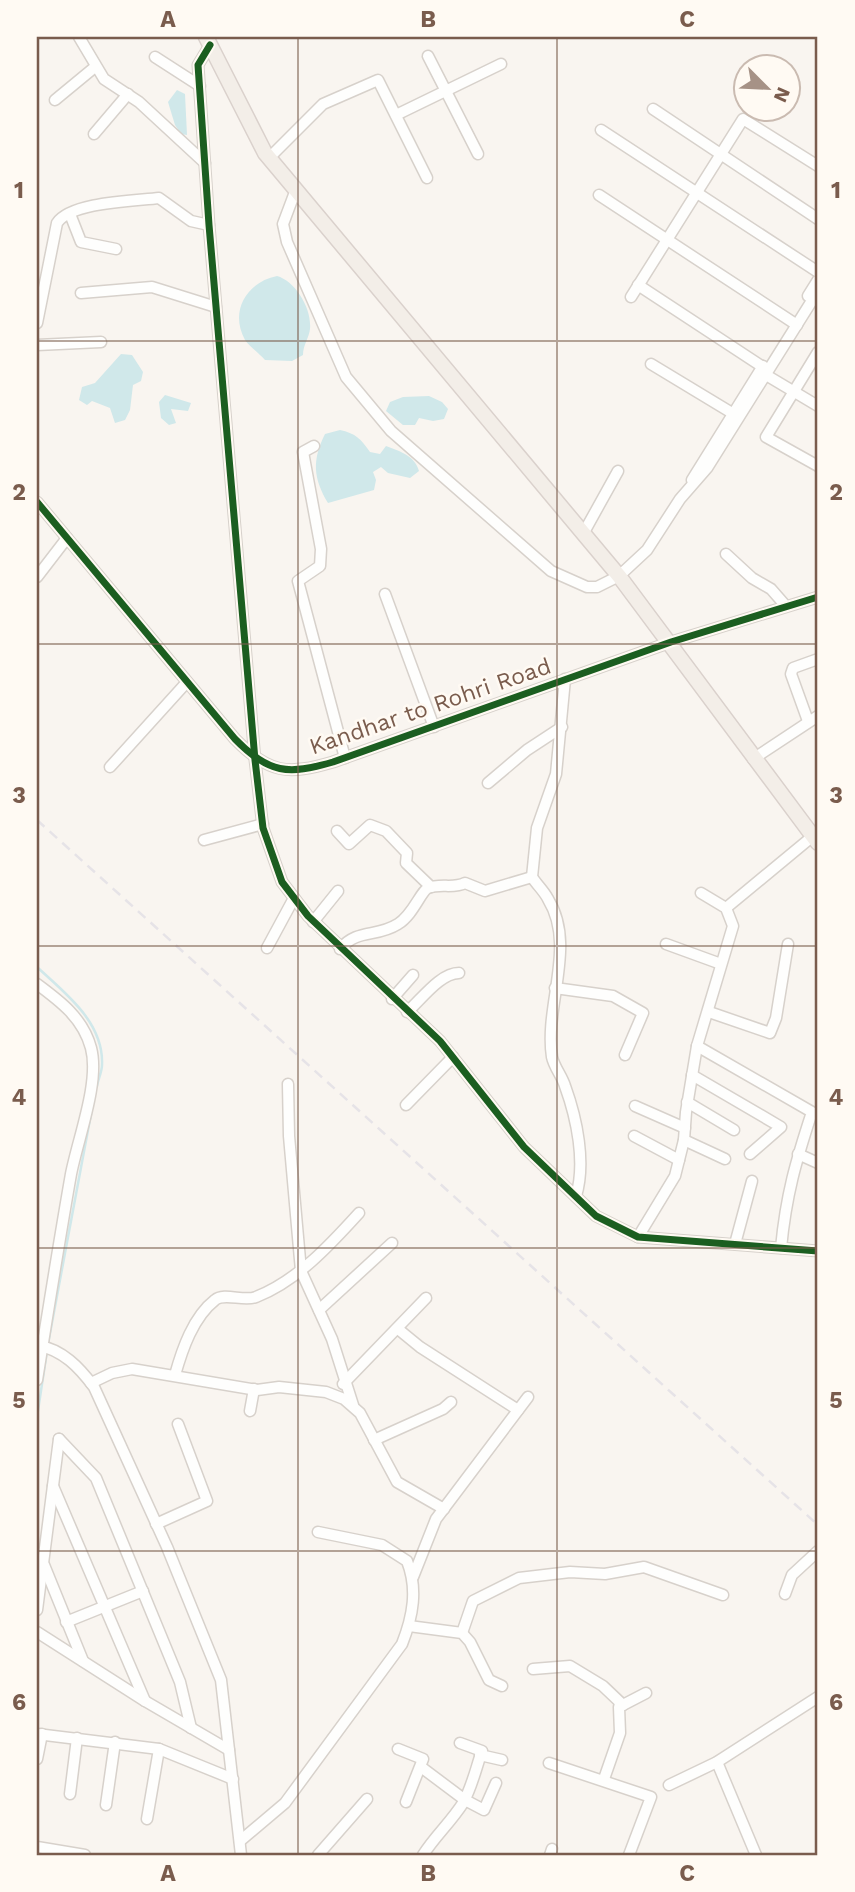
<svg xmlns="http://www.w3.org/2000/svg" width="855" height="1892" font-family="'Work Sans',sans-serif">
	<rect width="100%" height="100%" fill="#f9f5f0"/>
	<g fill="#d0e8ea">
		<polygon points="177,90 185,94 187,135 181,134 175,125 168,102"/>
		<path d="M277,276C295,281 312,308 310,329C309,338 303,345 303,355L292,361L265,360C259,353 250,347 245,340C229,311 247,282 277,276Z"/>
		<polygon points="121,354 132,355 143,372 141,381 133,385 130,410 125,420 115,423 110,408 92,401 87,405 79,400 82,387 95,383"/>
		<polygon points="165,395 191,403 188,411 171,409 176,423 169,425 161,418 159,402"/>
		<polygon points="429,396 442,402 448,409 444,419 433,421 419,418 415,425 403,425 386,411 390,402 403,397"/>
		<path d="M340,430C355,433 361,439 370,452L380,454L386,446C400,451 415,456 419,471L410,478L388,473L381,467L373,472L376,480L374,490L328,503C313,478 312,460 325,434Z"/>
	</g>
	<g fill="none" stroke-linecap="round" stroke-linejoin="round">
		<g stroke="#d0e8ea" stroke-width="2.5">
			<path d="M37,967C65,993 104,1022 102,1065C102,1072 98,1079 97,1086"/>
			<polyline points="48,1344 91,1114"/>
			<polyline points="37,1417 47,1351"/>
		</g>
		<defs>
			<g id="minor">
				<polyline points="79,37 104,79 139,102 205,163"/>
				<polyline points="210,45 198,65 209,225 255,760 263,828 282,882 308,916 440,1041 524,1147 596,1216 638,1237 818,1251"/>
				<polyline points="428,56 478,154"/>
				<polyline points="155,57 200,86"/>
				<polyline points="55,100 95,67"/>
				<polyline points="653,109 818,219"/>
				<polyline points="396,115 501,64"/>
				<polyline points="601,130 818,272"/>
				<polyline points="94,134 128,94"/>
				<polyline points="269,158 323,104 378,80 427,178"/>
				<polyline points="295,192 283,224 287,242 346,377 391,431 551,571 587,587 597,587 619,576 647,550 680,499 707,468 818,291"/>
				<polyline points="599,195 797,325"/>
				<polyline points="70,214 81,242 116,249"/>
				<polyline points="638,285 766,369"/>
				<polyline points="81,293 152,287 216,307"/>
				<polyline points="808,296 818,280"/>
				<polyline points="631,297 743,119 818,166"/>
				<path d="M37,323L57,223C71,202 134,201 159,198L191,221L209,225"/>
				<polyline points="37,345 101,342"/>
				<polyline points="818,352 766,437 818,466"/>
				<polyline points="651,364 737,416"/>
				<polyline points="766,375 818,406"/>
				<polyline points="314,446 303,452 321,549 320,566 298,581 345,758"/>
				<polyline points="692,480 763,366"/>
				<path d="M37,502L235,739C269,774 288,775 333,762L671,642L818,597"/>
				<polyline points="583,534 618,471"/>
				<polyline points="726,554 752,578 771,589 785,605"/>
				<polyline points="37,577 67,538"/>
				<polyline points="385,594 434,727"/>
				<path d="M565,679L556,774L537,828L532,877C537,885 544,891 548,899C577,946 544,1005 552,1057C554,1067 562,1076 565,1086C577,1119 586,1163 576,1196"/>
				<polyline points="808,721 791,674 793,668 818,659"/>
				<polyline points="753,759 818,716"/>
				<polyline points="110,767 187,682"/>
				<polyline points="488,783 527,750 562,727"/>
				<polyline points="337,831 349,844 370,825 386,831 407,853 406,863 431,887"/>
				<polyline points="204,840 263,824"/>
				<polyline points="726,908 813,836"/>
				<polyline points="313,922 338,891"/>
				<polyline points="666,944 721,964"/>
				<polyline points="267,948 294,898"/>
				<path d="M340,949C358,928 376,938 398,924C413,915 421,891 428,888C440,883 454,889 465,883L485,891L532,877"/>
				<path d="M37,984C60,1001 83,1018 91,1048C100,1082 78,1138 71,1174C59,1242 48,1311 37,1380"/>
				<polyline points="555,988 613,996 643,1013 625,1055"/>
				<polyline points="392,999 413,975"/>
				<path d="M407,1012C421,1000 440,973 459,973"/>
				<polyline points="709,1012 770,1033 776,1018 788,944"/>
				<path d="M697,1046L812,1112C796,1161 786,1195 781,1248"/>
				<polyline points="692,1075 781,1127 750,1154"/>
				<polyline points="288,1084 289,1136 301,1271 332,1339 353,1405"/>
				<polyline points="687,1102 734,1130"/>
				<polyline points="406,1105 453,1057"/>
				<polyline points="635,1106 685,1128"/>
				<polyline points="634,1136 679,1160"/>
				<polyline points="684,1140 725,1159"/>
				<polyline points="798,1154 818,1163"/>
				<polyline points="638,1237 675,1176 684,1140 686,1112 697,1046 733,926 726,908 701,893"/>
				<polyline points="735,1244 752,1181"/>
				<polyline points="319,1310 392,1243"/>
				<polyline points="398,1329 420,1347 518,1410"/>
				<path d="M37,1345C63,1350 79,1367 94,1387L167,1547L221,1680L241,1855"/>
				<path d="M175,1375C182,1350 193,1317 215,1300C224,1292 244,1302 256,1297C297,1281 330,1245 359,1213"/>
				<polyline points="91,1383 112,1373 132,1369 257,1390 279,1387 326,1392 344,1399 360,1413 397,1482 444,1509"/>
				<polyline points="343,1384 426,1298"/>
				<polyline points="250,1411 254,1389"/>
				<polyline points="59,1439 96,1478 180,1682 191,1728"/>
				<polyline points="374,1440 443,1409 451,1402"/>
				<polyline points="53,1486 145,1701"/>
				<polyline points="156,1524 207,1501 178,1424"/>
				<polyline points="44,1565 83,1661"/>
				<polyline points="413,1577 436,1519 528,1397"/>
				<polyline points="785,1594 792,1575 818,1551"/>
				<polyline points="37,1610 59,1439"/>
				<polyline points="66,1622 143,1591"/>
				<polyline points="409,1626 462,1633 470,1642 489,1680 502,1686"/>
				<polyline points="37,1632 145,1701 229,1750"/>
				<polyline points="462,1633 473,1601 519,1578 570,1572 605,1574 644,1567 723,1595"/>
				<polyline points="533,1669 570,1666 603,1686 623,1705"/>
				<polyline points="37,1734 159,1749 233,1779"/>
				<polyline points="398,1749 423,1759 406,1802"/>
				<polyline points="480,1755 502,1760"/>
				<polyline points="37,1759 42,1734"/>
				<polyline points="717,1762 756,1855"/>
				<polyline points="549,1763 651,1797 629,1855"/>
				<polyline points="421,1767 465,1800 484,1810 496,1783"/>
				<polyline points="604,1779 620,1733 619,1707 646,1693"/>
				<polyline points="669,1785 717,1762 818,1697"/>
				<polyline points="70,1794 77,1738"/>
				<polyline points="106,1805 115,1742"/>
				<polyline points="147,1819 159,1749"/>
				<path d="M240,1841L285,1803L402,1644C413,1616 418,1589 407,1561L382,1545L318,1532"/>
				<polyline points="37,1847 85,1855"/>
				<polyline points="318,1855 367,1799"/>
				<path d="M423,1855C435,1836 451,1822 463,1803C472,1787 476,1768 482,1751L460,1743"/>
				<polyline points="550,1855 552,1849"/>
			</g>
			<polyline id="major" points="206,37 265,153 619,576 818,843"/>
		</defs>
		<use href="#minor" stroke="#d7d1cb" stroke-width="13"/>
		<use href="#major" stroke="#dad1cc" stroke-width="17"/>
		<use href="#minor" stroke="#fefefd" stroke-width="10"/>
		<use href="#major" stroke="#f3eee8" stroke-width="14"/>
		<polyline stroke="#e6e3e7" stroke-width="2.5" stroke-dasharray="10 7" stroke-linecap="butt" points="37,820 818,1525"/>
		<defs>
			<g id="cycleway">
				<polyline points="210,45 198,65 209,225 255,760 263,828 282,882 308,916 440,1041 524,1147 596,1216 638,1237 818,1251"/>
				<path d="M37,502L235,739C269,774 288,775 333,762L671,642L818,597"/>
			</g>
		</defs>
		<use href="#cycleway" stroke="#fffaf3" stroke-width="11"/>
		<use href="#cycleway" stroke="#1b5e20" stroke-width="7"/>
	</g>
	<path fill="none" stroke="#7a5c4d" stroke-width="2" stroke-opacity="0.55" d="M298,37V1855M557,37V1855M37,341H818M37,644H818M37,946H818M37,1248H818M37,1551H818"/>
	<g text-anchor="middle" stroke-width="5" stroke-linejoin="round" paint-order="stroke">
		<g font-size="23" fill="#7a5c4d" stroke="#fffaf3">
			<text transform="translate(430 706) rotate(-19)" y="8">Kandhar to Rohri Road</text>
		</g>
	</g>
	<rect width="855" height="1892" fill="none" stroke="#fffaf3" stroke-width="77"/>
	<g transform="translate(767 88) rotate(114)"><circle r="33" fill="#fffaf3" stroke="#cabbb1" stroke-width="2"/>
	<path d="M0-5L12 26L0 18L-12 26Z" fill="#a69286"/>
	<text y="-10" font-size="19" font-weight="bold" text-anchor="middle" fill="#7a5c4d">N</text>
	</g>
	<rect x="38" y="38" width="778" height="1816" fill="none" stroke="#7a5c4d" stroke-width="2.5"/>
	<g font-size="23" text-anchor="middle" font-weight="bold" fill="#7a5c4d">
		<text x="168" y="27">A</text>
		<text x="428" y="27">B</text>
		<text x="687" y="27">C</text>
		<text x="19" y="198">1</text>
		<text x="836" y="198">1</text>
		<text x="19" y="500">2</text>
		<text x="836" y="500">2</text>
		<text x="19" y="803">3</text>
		<text x="836" y="803">3</text>
		<text x="19" y="1105">4</text>
		<text x="836" y="1105">4</text>
		<text x="19" y="1408">5</text>
		<text x="836" y="1408">5</text>
		<text x="19" y="1710">6</text>
		<text x="836" y="1710">6</text>
		<text x="168" y="1881">A</text>
		<text x="428" y="1881">B</text>
		<text x="687" y="1881">C</text>
	</g>
</svg>
